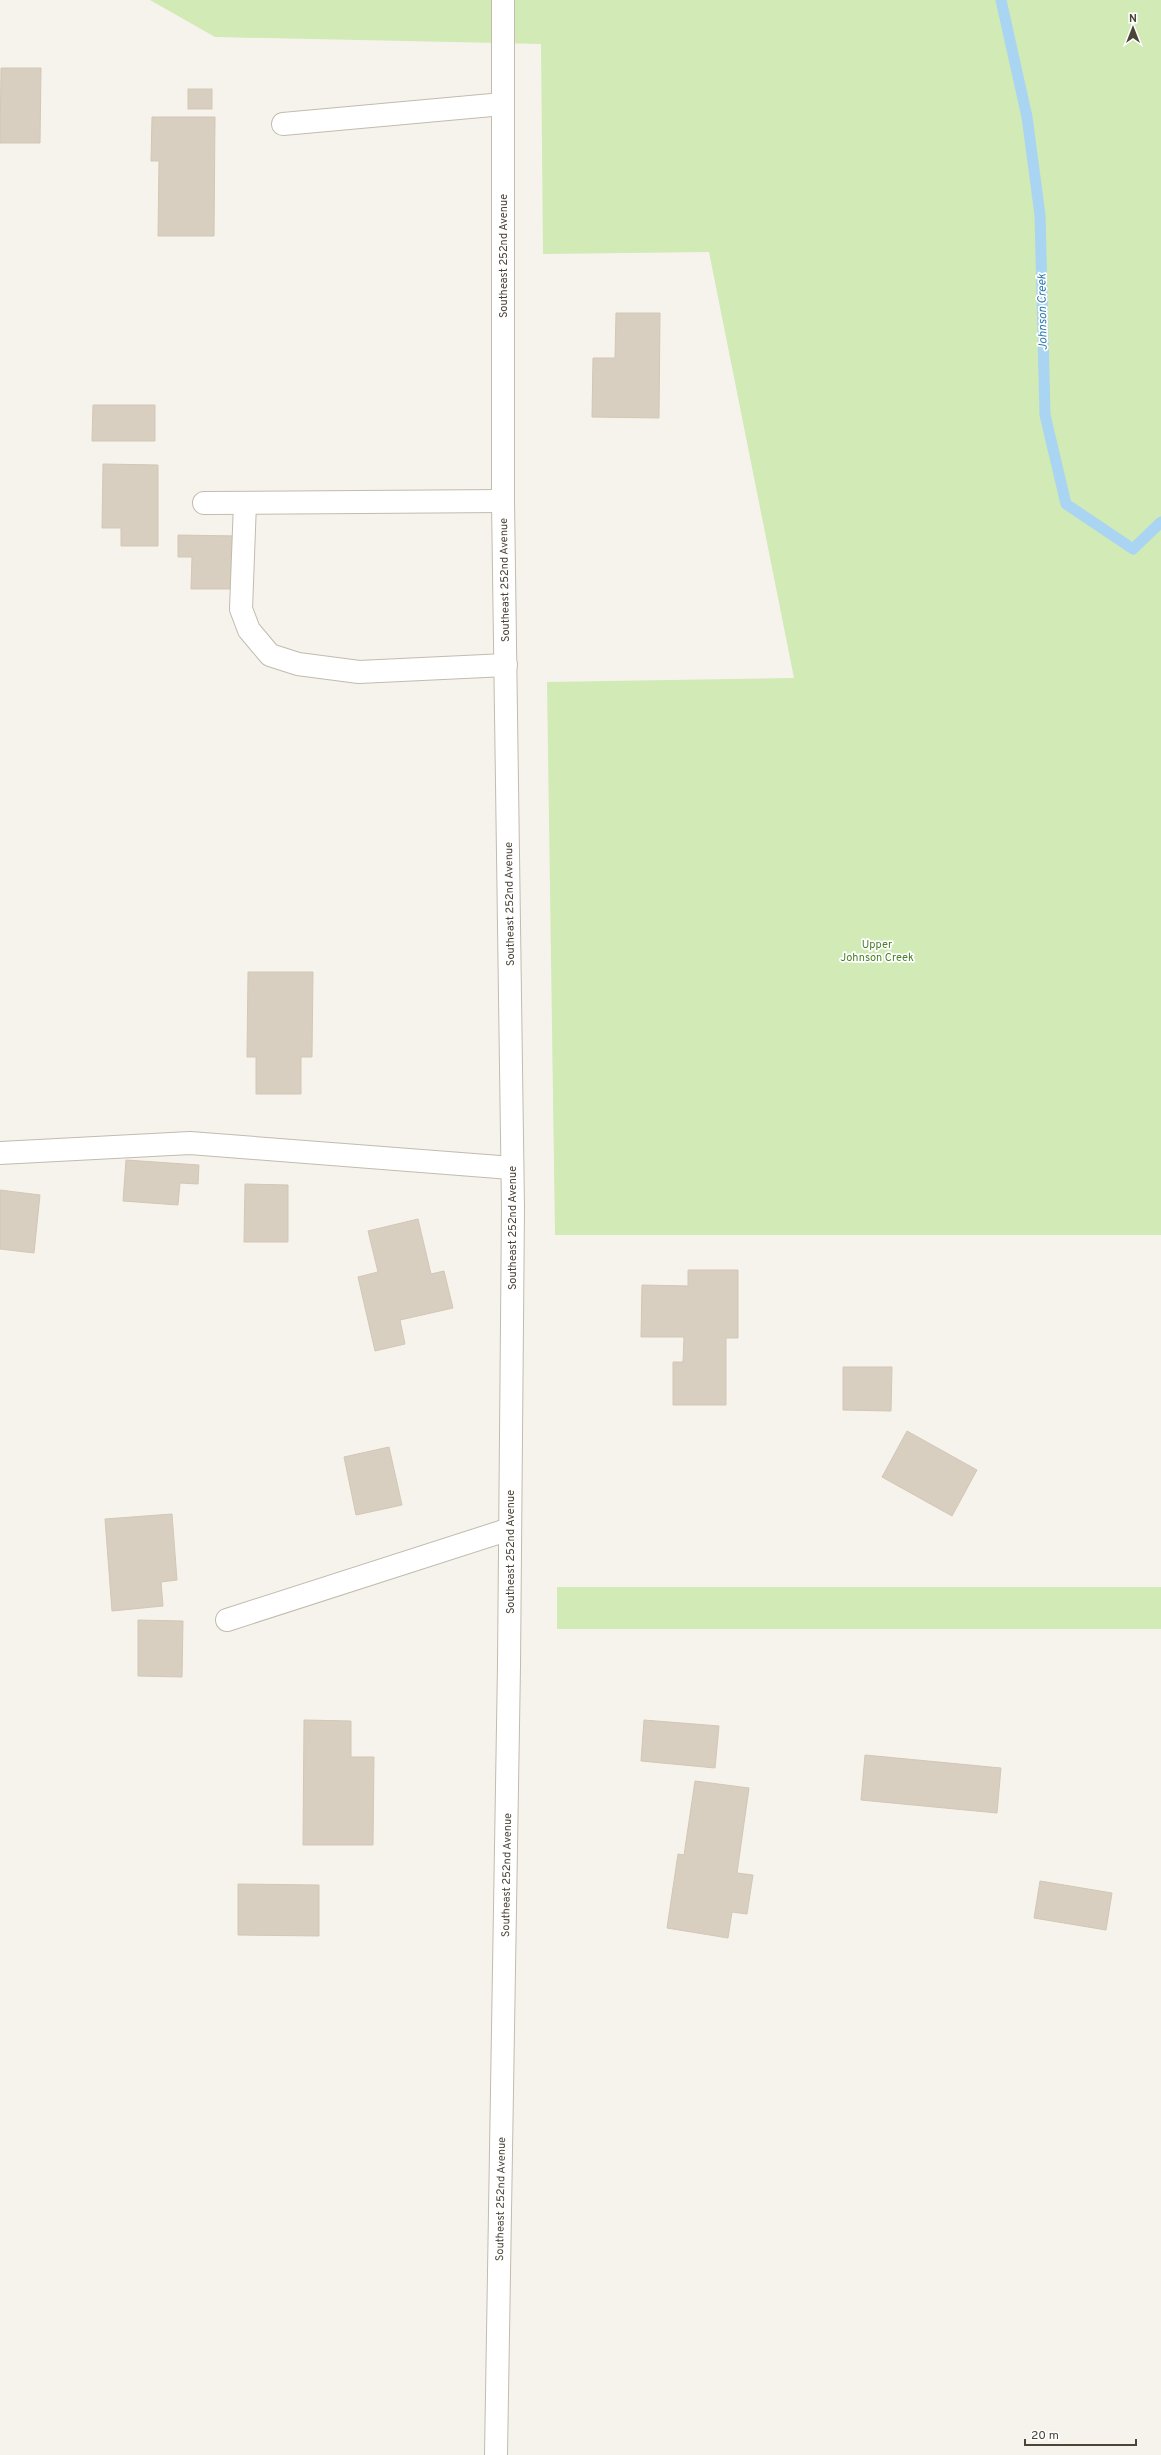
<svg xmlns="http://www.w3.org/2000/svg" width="1161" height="2455" font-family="Overpass,sans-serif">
	<rect width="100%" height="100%" fill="#f6f3ec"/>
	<g fill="#d2eab5">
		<polygon points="150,0 1161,0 1161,1235 555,1235 547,682 794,678 709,252 543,254 541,44 215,37"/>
		<rect x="557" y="1587" width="604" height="42"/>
	</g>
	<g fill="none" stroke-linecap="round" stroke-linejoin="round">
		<polyline stroke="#a9d4f2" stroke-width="11" points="1001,0 1027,117 1040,215 1045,415 1066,504 1133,549 1161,522"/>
	</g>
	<g fill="#d8cfc1" stroke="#d3c7b4">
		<polygon points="1,68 41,68 40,143 0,143"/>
		<rect x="188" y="89" width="24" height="20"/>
		<polygon points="152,117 215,117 214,236 158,236 159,161 151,161"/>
		<polygon points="616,313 660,313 659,418 592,417 593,358 615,358"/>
		<polygon points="93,405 155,405 155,441 92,441"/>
		<polygon points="103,464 158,465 158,546 121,546 121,528 102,528"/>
		<polygon points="178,535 239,536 238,589 191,589 192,557 178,557"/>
		<polygon points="248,972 313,972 312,1057 301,1057 301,1094 256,1094 256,1057 247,1057"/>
		<polygon points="126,1160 199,1165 198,1184 180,1183 178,1205 123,1201"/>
		<polygon points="245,1184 288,1185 288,1242 244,1242"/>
		<polygon points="0,1190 40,1195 34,1253 0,1249"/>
		<polygon points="418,1219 431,1274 444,1271 453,1308 400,1320 405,1344 375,1351 358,1277 378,1272 368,1231"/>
		<polygon points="688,1270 738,1270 738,1338 726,1338 726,1405 673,1405 673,1362 683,1362 684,1337 641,1337 642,1285 688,1286"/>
		<polygon points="843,1367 892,1367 891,1411 843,1410"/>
		<polygon points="907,1431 977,1470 952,1516 882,1477"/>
		<polygon points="389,1447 402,1505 356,1515 344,1457"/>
		<polygon points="172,1514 177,1580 161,1582 163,1606 112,1611 105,1519"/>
		<polygon points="138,1620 183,1621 182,1677 138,1676"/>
		<polygon points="304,1720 351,1721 351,1757 374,1757 373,1845 303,1845"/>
		<polygon points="644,1720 719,1726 715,1768 641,1761"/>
		<polygon points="865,1755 1001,1768 997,1813 861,1800"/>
		<polygon points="695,1781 749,1788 737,1873 753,1875 747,1914 732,1912 728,1938 667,1928 678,1854 684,1855"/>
		<polygon points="1040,1881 1112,1893 1106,1930 1034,1918"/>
		<polygon points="238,1884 319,1885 319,1936 238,1935"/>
	</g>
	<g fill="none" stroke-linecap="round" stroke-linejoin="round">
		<defs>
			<g id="service">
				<polyline points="283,124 503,104"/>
				<polyline points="204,503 503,501"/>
				<polyline points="245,503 241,609 249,630 270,655 298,664 359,672 506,665"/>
				<polyline points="0,1153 190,1143 512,1168"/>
				<polyline points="227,1620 510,1529"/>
			</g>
			<polyline id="minor" points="496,2455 509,1665 513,1208 503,501 503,0"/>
		</defs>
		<use href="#service" stroke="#c2bbae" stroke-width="24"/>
		<use href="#minor" stroke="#c2bbae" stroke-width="24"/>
		<use href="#service" stroke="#fff" stroke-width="22"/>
		<use href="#minor" stroke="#fff" stroke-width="22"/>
	</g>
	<g text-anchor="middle" stroke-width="3.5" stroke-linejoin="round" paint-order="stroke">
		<g font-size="11" fill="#4b4439" stroke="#fff">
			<text transform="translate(503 256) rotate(-90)" y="4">Southeast 252nd Avenue</text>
			<text transform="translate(504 580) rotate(-91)" y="4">Southeast 252nd Avenue</text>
			<text transform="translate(509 904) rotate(-91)" y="4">Southeast 252nd Avenue</text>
			<text transform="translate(512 1228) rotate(-90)" y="4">Southeast 252nd Avenue</text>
			<text transform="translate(510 1552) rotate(-90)" y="4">Southeast 252nd Avenue</text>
			<text transform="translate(506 1875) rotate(-89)" y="4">Southeast 252nd Avenue</text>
			<text transform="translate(500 2199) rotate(-89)" y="4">Southeast 252nd Avenue</text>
		</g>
		<g font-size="11" fill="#4a7f2a" stroke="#fff">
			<text x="877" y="948">Upper<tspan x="877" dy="13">Johnson Creek</tspan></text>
		</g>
		<g font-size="12" font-style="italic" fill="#2e7ab2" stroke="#fff">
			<text transform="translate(1042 312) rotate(-91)" y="4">Johnson Creek</text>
		</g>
	</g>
	<g transform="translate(1133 28)" stroke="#ffffff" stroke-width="3" paint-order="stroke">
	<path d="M0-3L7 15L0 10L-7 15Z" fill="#4b4439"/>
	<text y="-6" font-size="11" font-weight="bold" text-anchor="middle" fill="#4b4439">N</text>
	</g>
	<path d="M1025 2439v6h111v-6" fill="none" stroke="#4b4439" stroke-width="2"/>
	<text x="1031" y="2439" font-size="12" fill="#4b4439" stroke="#ffffff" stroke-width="3" paint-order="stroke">20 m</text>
</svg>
